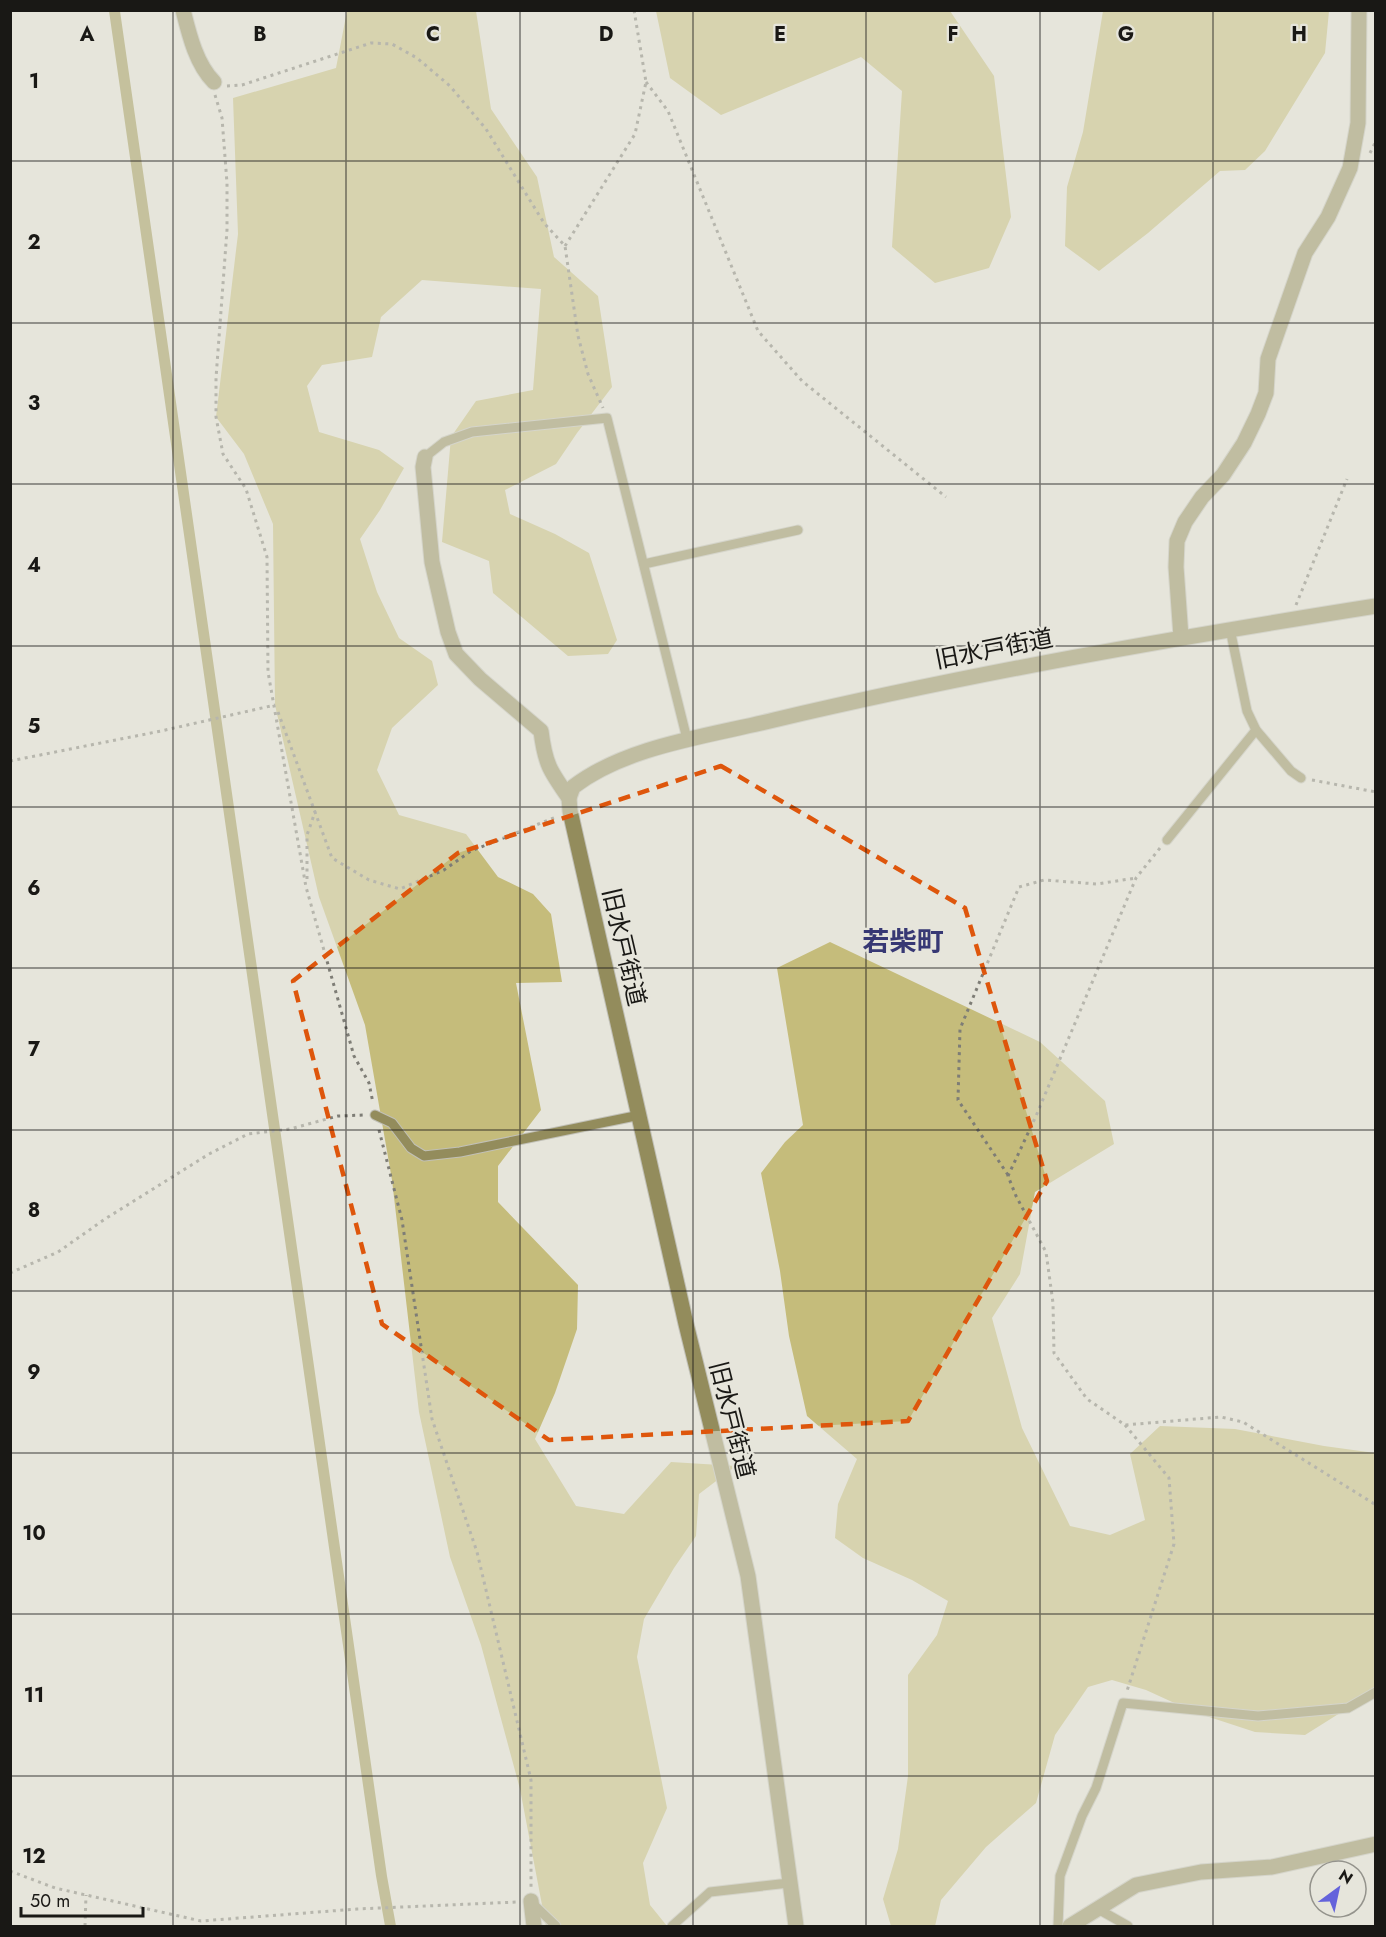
<svg xmlns="http://www.w3.org/2000/svg" width="1386" height="1937" font-family="Jost,'Noto Sans JP',sans-serif">
	<rect width="100%" height="100%" fill="#e6e5db"/>
	<g fill="#c5bc7b">
		<polygon points="347,11 476,11 491,109 537,177 554,257 598,296 612,387 577,433 556,464 505,490 510,514 555,534 589,553 617,640 608,654 568,656 493,593 489,561 442,542 451,437 476,401 533,390 541,289 422,280 381,317 372,357 322,365 307,386 319,432 379,450 404,468 380,510 360,539 377,592 399,638 432,661 438,685 392,728 377,770 399,815 466,834 498,877 533,894 551,914 562,982 516,983 541,1110 498,1166 498,1202 578,1285 577,1329 555,1393 535,1439 576,1506 624,1514 671,1462 736,1466 699,1494 696,1536 674,1568 644,1619 637,1657 667,1808 643,1863 650,1905 667,1926 546,1926 520,1789 481,1645 450,1557 419,1412 392,1180 365,1025 319,897 275,705 273,524 244,454 216,417 238,234 233,98 336,68"/>
		<polygon points="656,11 950,11 994,76 1011,217 989,268 935,283 892,247 902,91 861,57 721,115 670,78"/>
		<polygon points="1103,11 1329,11 1325,53 1265,151 1245,170 1220,171 1148,233 1099,271 1065,246 1067,187 1083,132"/>
		<polygon points="830,942 1040,1042 1105,1101 1114,1144 1035,1192 1020,1274 992,1318 1022,1428 1070,1526 1110,1535 1145,1520 1130,1454 1160,1426 1235,1429 1324,1446 1375,1453 1375,1691 1305,1735 1255,1732 1194,1712 1146,1690 1112,1680 1088,1687 1055,1735 1036,1803 986,1847 941,1900 935,1926 891,1926 883,1899 898,1849 908,1776 908,1675 937,1635 948,1601 912,1580 863,1558 835,1538 838,1504 857,1459 807,1416 789,1336 780,1271 761,1173 785,1142 803,1125 777,968"/>
	</g>
	<polygon fill="#9e9553" points="109,11 120,11 387,1876 396,1926 385,1926 376,1876"/>
	<g fill="none" stroke-linecap="round" stroke-linejoin="round">
		<defs>
			<g id="service">
				<polyline points="425,457 444,442 472,432 607,418 687,739"/>
				<polyline points="644,564 798,530"/>
				<polyline points="1230,629 1247,711 1256,730 1291,771 1301,778"/>
				<polyline points="1167,840 1256,730"/>
				<polyline points="375,1115 392,1123 411,1148 424,1156 460,1152 640,1115"/>
				<polyline points="532,1903 556,1926"/>
				<polyline points="1098,1909 1128,1926"/>
				<polyline points="672,1926 710,1892 789,1883"/>
				<polyline points="1058,1926 1060,1876 1082,1816 1096,1788 1123,1703 1258,1716 1348,1708 1376,1692"/>
			</g>
			<g id="minor">
				<path d="M183,10C189,34 196,64 214,82"/>
				<path d="M425,457L423,467L432,562L448,632L456,654L480,679L541,731C545,764 550,771 569,798"/>
				<polyline points="1181,637 1176,567 1177,541 1185,522 1202,497 1223,475 1244,443 1258,414 1266,393 1268,359 1305,253 1328,217 1350,168 1358,123 1359,10"/>
				<polyline points="531,1901 534,1926"/>
				<path d="M796,1926L748,1576L686,1324L570,811L569,798L573,787C626,746 709,736 774,720C973,673 1174,638 1376,606"/>
				<polyline points="1070,1926 1136,1885 1201,1872 1272,1867 1376,1844"/>
			</g>
		</defs>
		<use href="#service" stroke="#c1c0b7" stroke-width="11"/>
		<use href="#minor" stroke="#c1c0b7" stroke-width="17"/>
		<g stroke="#7e7d76" stroke-width="3" stroke-dasharray="3 4.5" stroke-linecap="butt">
			<polyline points="646,82 668,111 758,331 802,381 946,497"/>
			<polyline points="227,86 242,85 371,43 392,44 417,58 450,86 486,129 544,223 565,246 578,336 588,374 603,408"/>
			<polyline points="215,95 222,118 227,183 227,230 216,378 216,417 223,454 246,489 267,557 268,672 306,887 354,1056 369,1083 373,1103"/>
			<polyline points="1370,153 1376,141"/>
			<polyline points="565,246 635,134 646,82 634,10"/>
			<polyline points="1296,605 1347,479"/>
			<polyline points="278,712 315,812"/>
			<polyline points="10,761 161,731 275,705"/>
			<polyline points="1312,780 1376,792"/>
			<polyline points="1160,848 1136,878 1036,1116 1008,1176 1016,1196 1046,1252 1053,1303 1054,1353 1087,1399 1125,1425 1221,1417 1243,1422 1376,1505"/>
			<polyline points="307,879 307,835 315,812 332,858 369,880 400,889 444,870 471,851 556,817"/>
			<polyline points="379,1130 402,1220 432,1419 477,1552 531,1780 531,1888"/>
			<polyline points="1008,1175 958,1100 960,1029 1019,887 1044,880 1097,884 1136,878"/>
			<polyline points="10,1273 58,1252 105,1219 209,1154 248,1134 290,1129 338,1116 364,1115"/>
			<polyline points="1125,1425 1169,1478 1174,1544 1127,1691"/>
			<polyline points="10,1871 55,1888 201,1921 357,1909 517,1902"/>
			<polyline points="85,1926 86,1895"/>
		</g>
		<use href="#service" stroke="#938c5c" stroke-width="9"/>
		<use href="#minor" stroke="#938c5c" stroke-width="15"/>
	</g>
	<path d="M0 0H1386V1937H0ZM721,766L965,908L1047,1181L908,1421L549,1440L382,1324L293,981L458,853Z" fill="#e6e5db" fill-opacity=".55" fill-rule="evenodd"/>
	<path fill="none" stroke="#de560c" stroke-width="4.5" stroke-dasharray="12 8" stroke-linejoin="round" d="M721,766L965,908L1047,1181L908,1421L549,1440L382,1324L293,981L458,853Z"/>
	<path fill="none" stroke="#191815" stroke-width="1.5" stroke-opacity="0.55" d="M173,10V1926M346,10V1926M520,10V1926M693,10V1926M866,10V1926M1040,10V1926M1213,10V1926M10,161H1376M10,323H1376M10,484H1376M10,646H1376M10,807H1376M10,968H1376M10,1130H1376M10,1291H1376M10,1453H1376M10,1614H1376M10,1776H1376"/>
	<g text-anchor="middle" stroke-width="4.5" stroke-linejoin="round" paint-order="stroke">
		<g font-size="24" fill="#191815" stroke="#e6e5db">
			<text transform="translate(994 649) rotate(-11)" y="8">旧水戸街道</text>
			<text transform="translate(624 947) rotate(77)" y="8">旧水戸街道</text>
			<text transform="translate(732 1420) rotate(76)" y="8">旧水戸街道</text>
		</g>
		<g font-size="27" font-weight="bold" fill="#373874" stroke="#e6e5db">
			<text x="903" y="951">若柴町</text>
		</g>
	</g>
	<g font-size="20" text-anchor="middle" font-weight="bold" fill="#191815" stroke="#e6e5db" stroke-width="4.5" stroke-linejoin="round" paint-order="stroke">
		<text x="87" y="41">A</text>
		<text x="260" y="41">B</text>
		<text x="433" y="41">C</text>
		<text x="606" y="41">D</text>
		<text x="780" y="41">E</text>
		<text x="953" y="41">F</text>
		<text x="1126" y="41">G</text>
		<text x="1299" y="41">H</text>
		<text x="34" y="88">1</text>
		<text x="34" y="249">2</text>
		<text x="34" y="410">3</text>
		<text x="34" y="572">4</text>
		<text x="34" y="733">5</text>
		<text x="34" y="895">6</text>
		<text x="34" y="1056">7</text>
		<text x="34" y="1217">8</text>
		<text x="34" y="1379">9</text>
		<text x="34" y="1540">10</text>
		<text x="34" y="1702">11</text>
		<text x="34" y="1863">12</text>
	</g>
	<rect width="1386" height="1937" fill="none" stroke="#191815" stroke-width="24"/>
	<g transform="translate(1338 1889) rotate(33)"><circle r="28" fill="#e6e5db" stroke="#94938c" stroke-width="1.5"/>
	<path d="M0-4.5L10 22L0 15L-10 22Z" fill="#6463db"/>
	<text y="-9" font-size="16" font-weight="bold" text-anchor="middle" fill="#191815">N</text>
	</g>
	<path d="M21 1907v9h122v-9" fill="none" stroke="#191815" stroke-width="3"/>
	<text x="30" y="1907" font-size="18" fill="#191815" stroke="#e6e5db" stroke-width="4.5" paint-order="stroke">50 m</text>
</svg>
